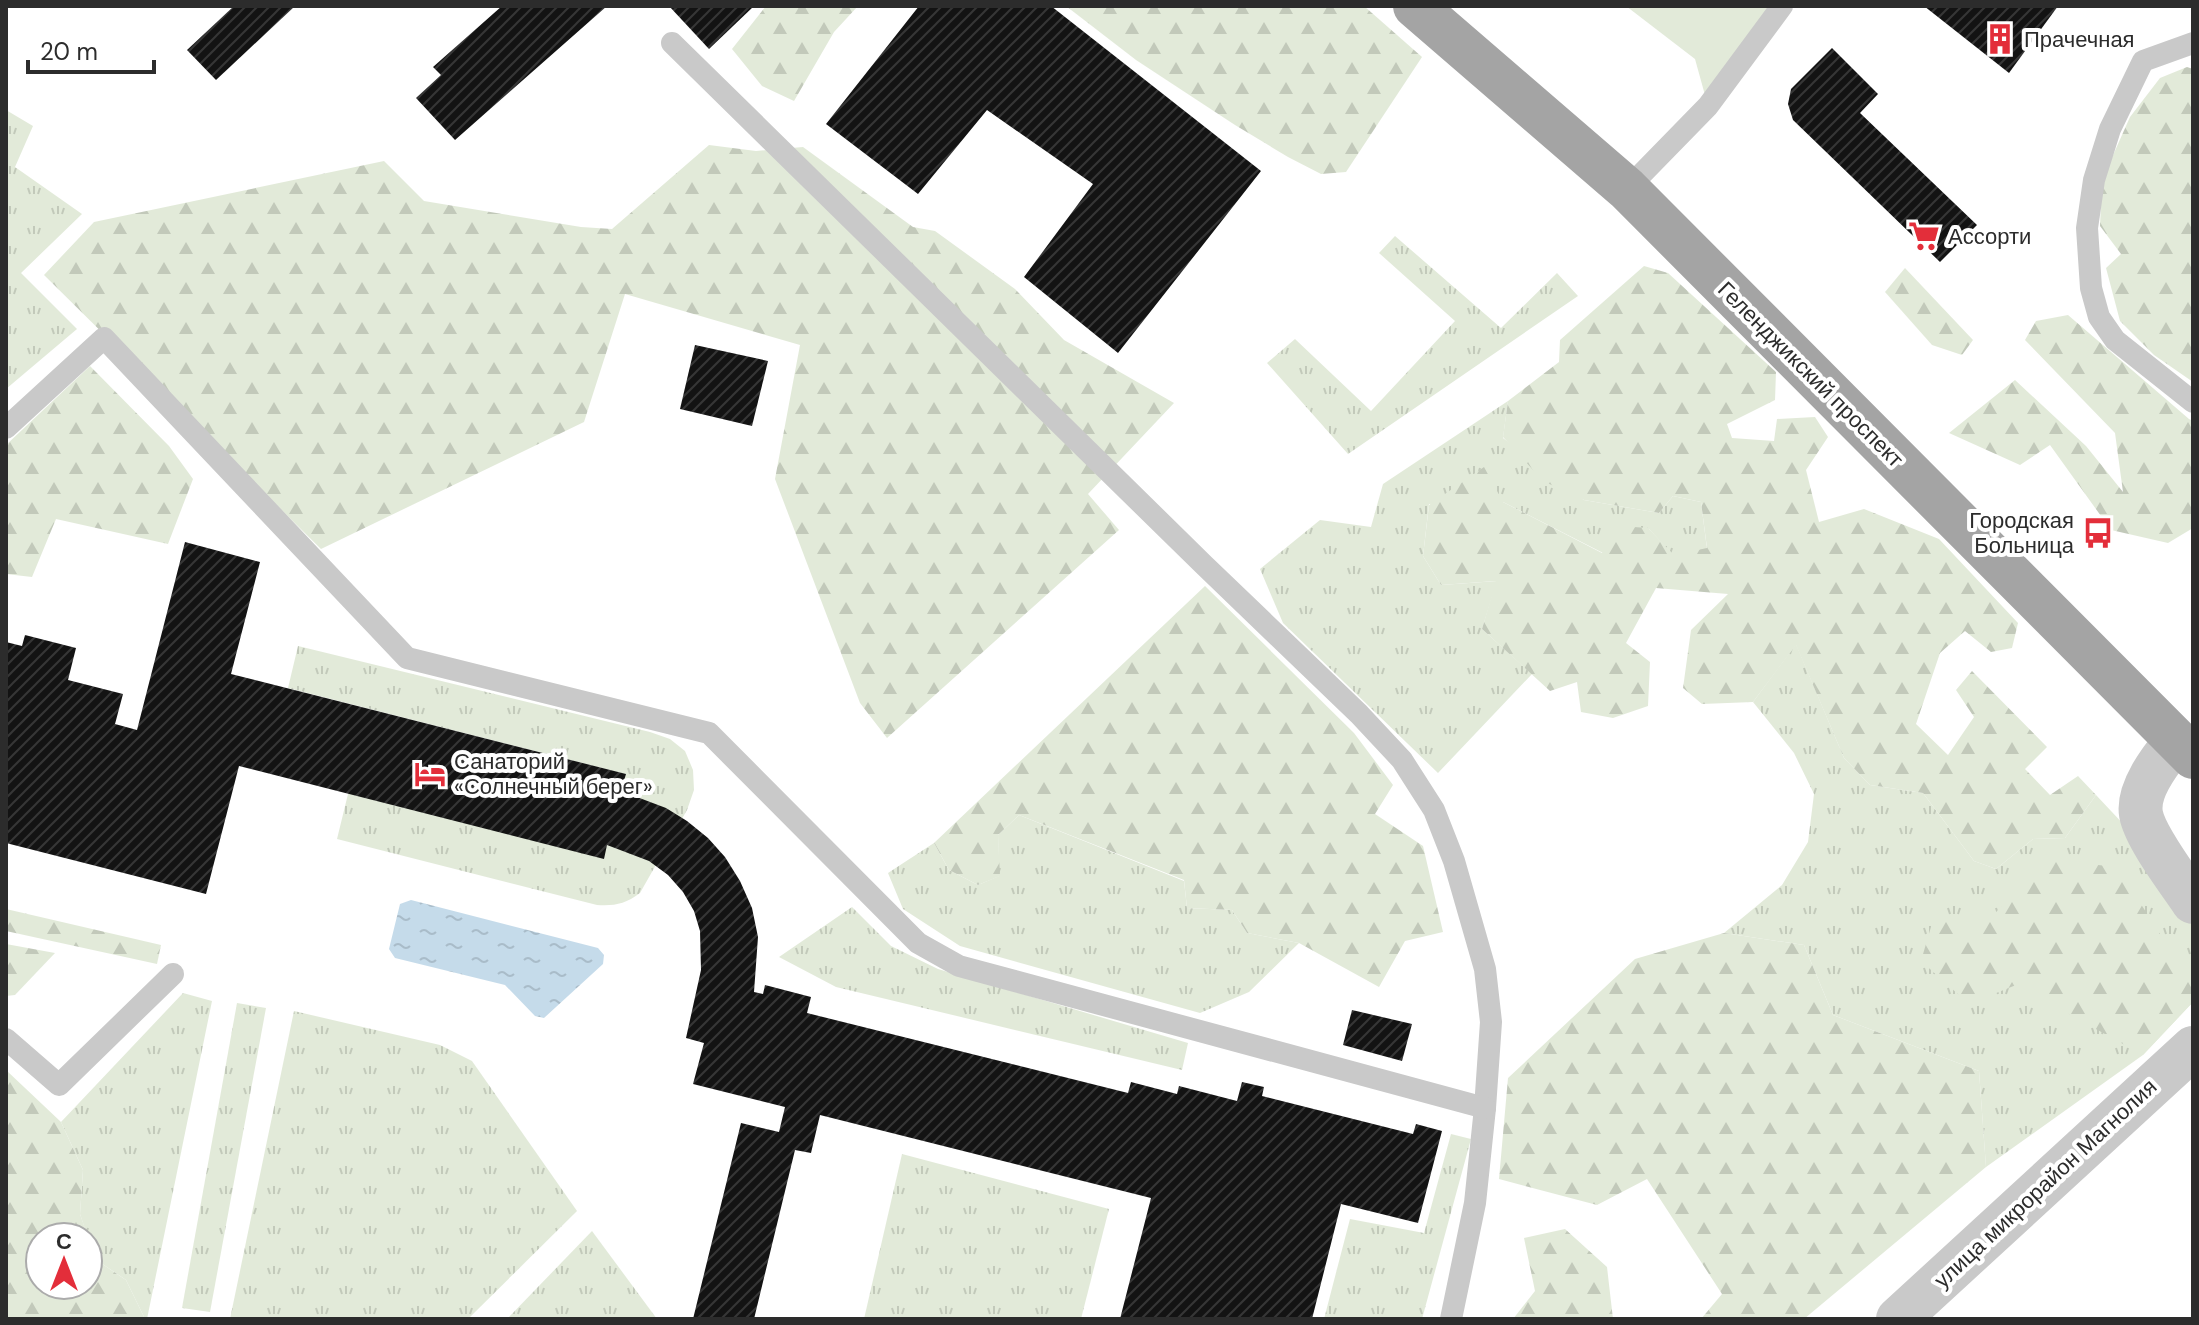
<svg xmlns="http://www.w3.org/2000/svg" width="2199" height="1325" font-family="'DM Sans',sans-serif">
	<defs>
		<pattern id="grass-tufts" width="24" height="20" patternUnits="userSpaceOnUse" patternTransform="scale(2)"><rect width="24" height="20" fill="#e2ead9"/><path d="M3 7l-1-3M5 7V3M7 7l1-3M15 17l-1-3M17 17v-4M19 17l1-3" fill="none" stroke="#c2c9ba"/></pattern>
		<pattern id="forest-firs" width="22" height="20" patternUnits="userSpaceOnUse" patternTransform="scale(2)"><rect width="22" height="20" fill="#e2ead9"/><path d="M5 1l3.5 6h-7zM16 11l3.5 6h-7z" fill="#c2c9ba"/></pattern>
		<pattern id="water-ripples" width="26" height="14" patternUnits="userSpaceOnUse" patternTransform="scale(2)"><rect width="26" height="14" fill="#c5dbea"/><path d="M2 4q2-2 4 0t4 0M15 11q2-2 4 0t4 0" fill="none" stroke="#a9bcc9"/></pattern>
		<pattern id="building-hatch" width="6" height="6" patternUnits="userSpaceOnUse" patternTransform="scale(2)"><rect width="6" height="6" fill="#131313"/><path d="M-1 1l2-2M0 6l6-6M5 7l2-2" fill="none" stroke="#363636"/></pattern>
	</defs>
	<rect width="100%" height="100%" fill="#fff"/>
	<g fill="url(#grass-tufts)">
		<polygon points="6,110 33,126 15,167 82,214 21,273 77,329 6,389"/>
		<polygon points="1395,236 1501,328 1557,273 1578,296 1348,454 1267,363 1295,339 1371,411 1455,321 1379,253"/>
		<polygon points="1508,401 1503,438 1584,500 1659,513 1673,496 1701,502 1707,549 1674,556 1648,528 1603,553 1503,502 1429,504 1423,556 1441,585 1497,581 1482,629 1532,674 1438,773 1283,623 1260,569 1320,520 1371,527 1383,484"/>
		<polygon points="1796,644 1844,758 1870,785 1923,793 1974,861 1996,869 2033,839 2065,838 2096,795 2127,828 2193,921 2193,1002 2143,1055 1986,1167 1979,1071 1833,1015 1804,945 1724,933 1782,885 1808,842 1814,794 1794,753 1753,702"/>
		<path d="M298,646L650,732L670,739L685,751L693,770L694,790L687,810L640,893C625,904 615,906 597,905L337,839L348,794L625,774L288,688Z"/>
		<polygon points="1019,815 1184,881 1187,908 1232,910 1247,933 1299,943 1249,992 1200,1013 960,946 903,909 888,873 934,843 949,870 978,885 999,876 998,835"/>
		<polygon points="852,907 891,946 938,969 1188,1043 1182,1070 836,987 779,957"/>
		<polygon points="183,993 212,1001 147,1319 145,1319 126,1280 95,1259 80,1214 83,1170 61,1122"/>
		<polygon points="237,1003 266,1008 210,1312 182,1308"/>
		<polygon points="294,1011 440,1045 472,1061 577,1211 468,1319 230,1319"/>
		<polygon points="1451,1134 1471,1139 1422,1319 1324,1319 1350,1219 1424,1233"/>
		<polygon points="902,1154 1109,1209 1081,1319 864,1319"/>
		<polygon points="592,1231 657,1319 507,1319"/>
	</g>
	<g fill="url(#forest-firs)">
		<polygon points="766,6 858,6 834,32 794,101 762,86 732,49"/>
		<polygon points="1066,6 1364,6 1422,57 1346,172 1321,174 1288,157 1235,125 1136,60"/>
		<polygon points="2187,67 2193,69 2193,382 2154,355 2120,321 2106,268 2121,254 2100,226 2102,180 2130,117 2160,78"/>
		<polygon points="709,145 756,151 803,147 913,227 935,231 1015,289 1064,340 1174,403 1088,494 1119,530 887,738 860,703 775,479 800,345 625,294 584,422 321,549 44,275 94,222 384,161 424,201 581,227 612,229"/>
		<polygon points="1644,266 1668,273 1776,372 1775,400 1727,424 1732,438 1774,441 1777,419 1815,417 1828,437 1806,470 1819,522 1864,509 1939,539 2018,623 2012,648 1991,652 1965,631 1940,653 1916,724 1948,755 1974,717 1956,690 1972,671 2047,747 2025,769 2050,795 2078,776 2096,795 2065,838 2033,839 1996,869 1974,861 1923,793 1870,785 1844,758 1796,645 1753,702 1702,704 1683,688 1691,630 1728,594 1656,588 1626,643 1650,662 1648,706 1613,718 1581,712 1577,682 1550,691 1482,629 1496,581 1441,585 1423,556 1429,505 1484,467 1503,502 1602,553 1619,526 1648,528 1674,555 1707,548 1701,502 1673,496 1659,513 1584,500 1543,481 1503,437 1508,401 1559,362 1560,340"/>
		<polygon points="1905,268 1973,340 1962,355 1932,345 1885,292"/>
		<polygon points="2068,315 2189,419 2193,421 2193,528 2168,543 2111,530 2050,445 2020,465 1949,433 2015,380 2086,446 2123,492 2115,433 2025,340 2036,321"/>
		<polygon points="90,366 169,446 193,479 168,544 56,519 32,577 6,574 6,445"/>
		<polygon points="1205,586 1354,733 1393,785 1375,814 1423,846 1443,932 1405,941 1379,987 1299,943 1247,933 1232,910 1187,908 1184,880 1019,815 998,835 1000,876 978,885 949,870 934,843"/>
		<polygon points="2041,859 2117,867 2193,985 2193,1002 2143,1055 2016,985 1969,1004 1921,961 1933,920 1992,917"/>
		<polygon points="6,909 161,945 157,964 6,931"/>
		<polygon points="1724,933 1804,945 1833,1015 1979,1071 1986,1167 1804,1319 1701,1319 1722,1294 1647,1179 1597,1205 1499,1179 1508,1078 1635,959"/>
		<polygon points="6,944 55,953 15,995 6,996"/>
		<polygon points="6,1070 61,1122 83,1170 80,1214 88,1237 40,1237 40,1285 88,1285 88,1238 95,1259 126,1280 145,1319 6,1319"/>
		<polygon points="1565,1229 1607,1267 1613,1319 1513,1319 1535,1291 1524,1238"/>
	</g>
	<polygon fill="#e2ead9" points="1626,6 1779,6 1708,106 1695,59"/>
	<polygon fill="url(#water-ripples)" points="411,900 598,948 604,955 603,964 544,1018 535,1016 505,985 395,958 389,949 400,904"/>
	<g fill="url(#building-hatch)">
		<polygon points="234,6 295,6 216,80 187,50"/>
		<polygon points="502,6 607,6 455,140 416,98 441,75 433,67"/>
		<polygon points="669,6 754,6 709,49"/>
		<polygon points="919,6 1051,6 1261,171 1118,353 1024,277 1093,184 987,110 918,194 826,124"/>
		<polygon points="1924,6 2058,6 2009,73"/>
		<polygon points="1832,48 1878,94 1860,113 1977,225 1940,262 1793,120 1788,104 1791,89"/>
		<polygon points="695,345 768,361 752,426 680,409"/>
		<polygon points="185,542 260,562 231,674 626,774 621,791 666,808 687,821 708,838 725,857 740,881 752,908 758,937 754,992 763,994 765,985 811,997 807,1013 1128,1093 1131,1082 1177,1094 1179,1086 1237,1101 1242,1082 1264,1087 1262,1096 1413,1134 1416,1124 1442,1131 1418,1223 1341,1204 1312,1319 1120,1319 1151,1198 820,1115 811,1153 795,1150 754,1319 693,1319 741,1123 779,1132 785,1107 693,1084 704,1043 686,1038 701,970 700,931 694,911 683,892 668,875 649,861 607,845 604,859 239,766 206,894 6,843 6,642 22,646 25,635 76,648 68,680 123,694 115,724 137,730"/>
		<polygon points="1352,1010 1412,1024 1402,1061 1343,1045"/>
	</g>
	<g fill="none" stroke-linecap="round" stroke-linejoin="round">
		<g stroke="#c9c9c9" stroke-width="22">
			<polyline points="672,43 1204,565 1359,714 1402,760 1434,810 1454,861 1485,969 1491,1022 1485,1108 1475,1203 1451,1319"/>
			<polyline points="2193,43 2143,61 2110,129 2094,180 2087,228 2091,288 2099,317 2115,340 2193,402"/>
			<polyline points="1627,189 1708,106 1782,6"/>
			<polyline points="6,428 104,338 407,658 709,733 918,943 959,966 1485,1108"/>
			<polyline points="6,1039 59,1085 173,974"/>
		</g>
		<g stroke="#c9c9c9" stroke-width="44">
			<path d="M2176,741C2161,759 2137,790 2141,814C2145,837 2179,881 2193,902"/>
			<polyline points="1898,1319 2193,1048"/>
		</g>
		<polyline stroke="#a4a4a4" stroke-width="44" points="1415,6 1627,189 2193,757"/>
	</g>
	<defs>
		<symbol id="building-bare" viewBox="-9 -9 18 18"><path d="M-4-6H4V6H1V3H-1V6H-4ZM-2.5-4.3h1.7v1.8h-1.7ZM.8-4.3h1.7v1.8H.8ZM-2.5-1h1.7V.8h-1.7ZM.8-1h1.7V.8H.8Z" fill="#e32e3a" stroke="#fff" stroke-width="2.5" paint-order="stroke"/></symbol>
		<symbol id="supermarket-bare" viewBox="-9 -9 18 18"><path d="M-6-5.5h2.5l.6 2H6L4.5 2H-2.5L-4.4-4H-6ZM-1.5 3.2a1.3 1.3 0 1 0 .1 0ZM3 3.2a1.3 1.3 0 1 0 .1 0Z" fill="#e32e3a" stroke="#fff" stroke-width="2.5" paint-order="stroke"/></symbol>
		<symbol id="bus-bare" viewBox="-9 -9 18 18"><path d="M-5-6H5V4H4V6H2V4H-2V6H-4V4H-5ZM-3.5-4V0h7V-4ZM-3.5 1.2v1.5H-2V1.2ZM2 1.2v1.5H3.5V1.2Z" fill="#e32e3a" stroke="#fff" stroke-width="2.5" paint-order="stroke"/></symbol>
		<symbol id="hotel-bare" viewBox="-9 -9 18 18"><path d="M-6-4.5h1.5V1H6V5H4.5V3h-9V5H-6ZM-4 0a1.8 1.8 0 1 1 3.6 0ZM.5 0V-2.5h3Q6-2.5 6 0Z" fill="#e32e3a" stroke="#fff" stroke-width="2.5" paint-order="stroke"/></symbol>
	</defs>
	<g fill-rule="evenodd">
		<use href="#building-bare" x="1978" y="17" width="44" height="44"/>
		<use href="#supermarket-bare" x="1902" y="214" width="44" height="44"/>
		<use href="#bus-bare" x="2076" y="511" width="44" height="44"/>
		<use href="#hotel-bare" x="408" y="752" width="44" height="44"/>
	</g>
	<g text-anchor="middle" stroke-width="8" stroke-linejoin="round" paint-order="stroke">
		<g font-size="22" fill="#2c2c2c" stroke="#fff" text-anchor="start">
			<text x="2024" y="47">Прачечная</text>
			<text x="1948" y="244">Ассорти</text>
			<text x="2074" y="528" text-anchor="end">Городская<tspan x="2074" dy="25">Больница</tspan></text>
			<text x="454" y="769">Санаторий<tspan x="454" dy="25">«Солнечный берег»</tspan></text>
		</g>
		<g font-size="22" fill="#2c2c2c" stroke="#fff">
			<text transform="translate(1811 374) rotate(45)" y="8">Геленджикский проспект</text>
			<text transform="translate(2045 1183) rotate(-43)" y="8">улица микрорайон Магнолия</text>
		</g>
	</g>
	<rect width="2199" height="1325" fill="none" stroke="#2c2c2c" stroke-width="16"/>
	<g transform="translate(64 1261)"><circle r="38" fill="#ffffff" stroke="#ababab" stroke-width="2"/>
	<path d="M0-6L14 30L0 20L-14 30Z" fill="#e32e3a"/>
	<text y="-12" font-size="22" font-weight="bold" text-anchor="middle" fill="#2c2c2c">С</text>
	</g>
	<path d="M28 60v12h126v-12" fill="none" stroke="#2c2c2c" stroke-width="4"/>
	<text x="40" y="60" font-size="24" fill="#2c2c2c" stroke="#ffffff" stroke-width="6" paint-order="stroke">20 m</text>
</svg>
